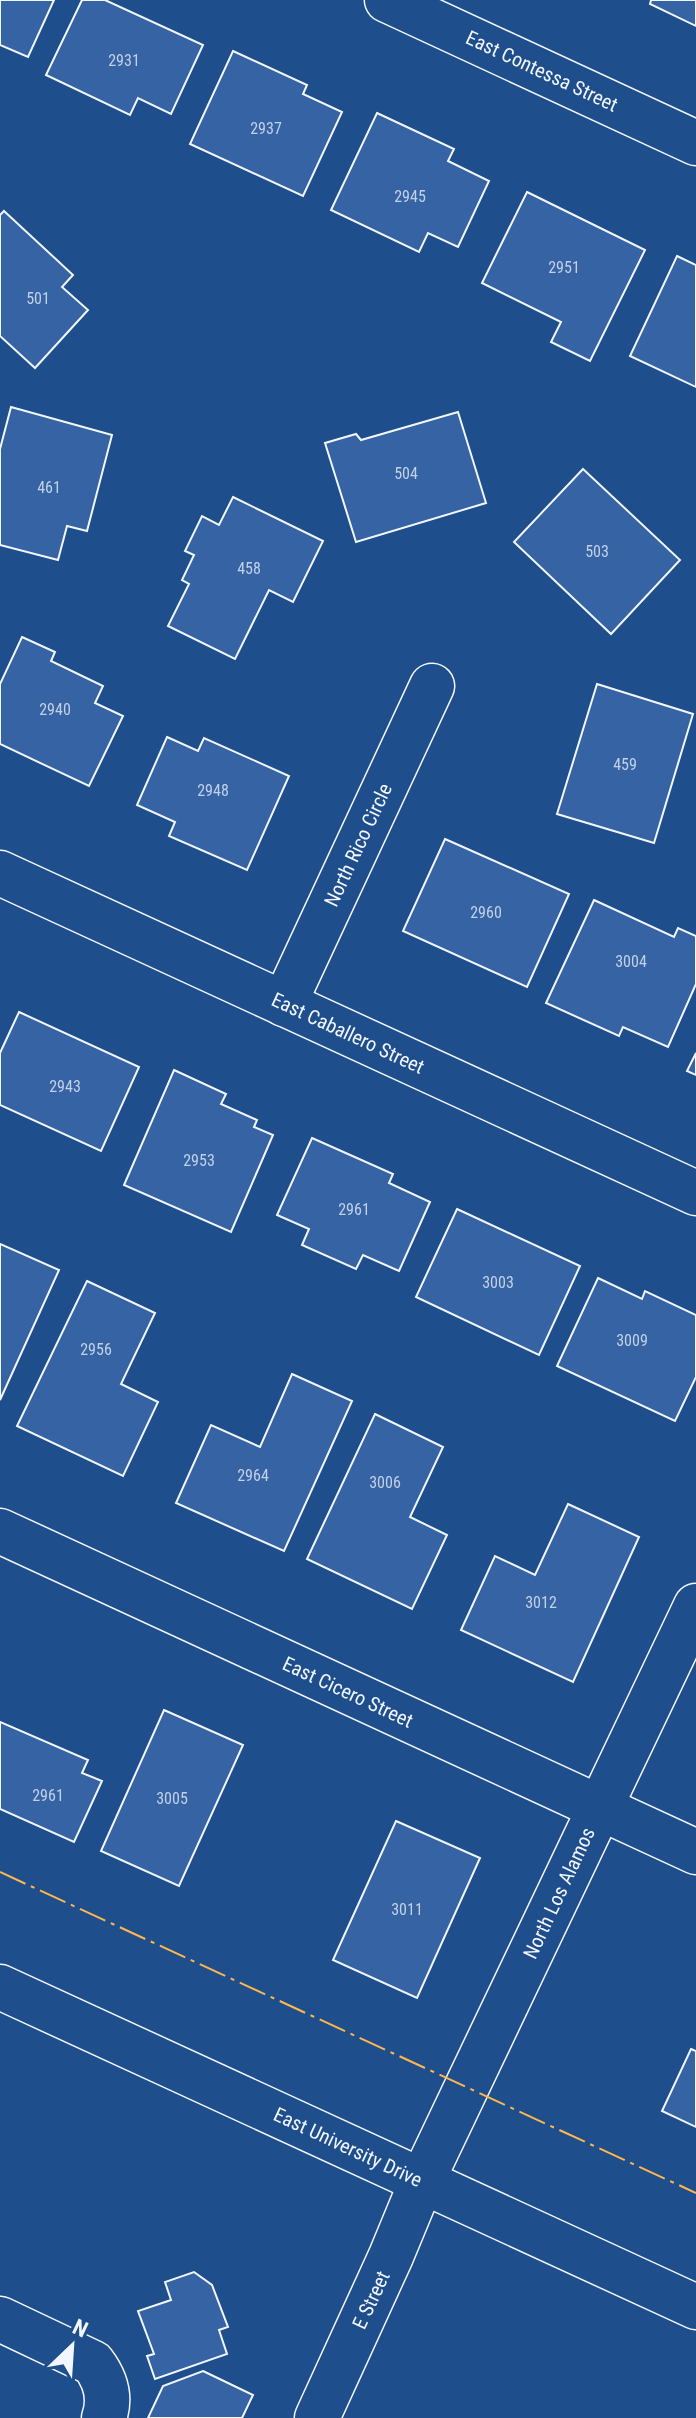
<svg xmlns="http://www.w3.org/2000/svg" width="696" height="2418" font-family="'Roboto Condensed',sans-serif">
	<rect width="100%" height="100%" fill="#1f4e8c"/>
	<g fill="#3563a3" stroke="#f2f6ff" stroke-width="2">
		<polygon points="0,0 54,0 28,57 0,45"/>
		<polygon points="82,0 105,0 203,45 171,114 138,98 130,115 46,75"/>
		<polygon points="651,0 696,0 696,26 650,4"/>
		<polygon points="233,51 307,85 303,94 342,112 303,196 190,144"/>
		<polygon points="377,113 454,149 448,161 489,181 458,247 428,233 419,252 331,210"/>
		<polygon points="527,192 645,250 590,361 551,342 561,322 482,283"/>
		<polygon points="4,211 73,275 62,287 88,310 35,368 0,336 0,215"/>
		<polygon points="677,256 696,265 696,387 630,356"/>
		<polygon points="11,407 112,435 87,531 67,526 58,560 0,545 0,449"/>
		<polygon points="458,412 486,503 356,542 325,443 356,434 361,440"/>
		<polygon points="583,469 680,560 611,634 514,542"/>
		<polygon points="233,497 323,541 293,602 269,590 235,659 168,626 189,584 182,580 194,555 185,551 202,516 219,525"/>
		<polygon points="22,637 55,652 51,661 103,686 95,703 123,716 89,786 0,744 0,684"/>
		<polygon points="597,684 693,714 654,843 557,814"/>
		<polygon points="167,737 198,751 204,738 289,776 247,870 169,836 175,822 137,805"/>
		<polygon points="445,839 569,894 527,987 403,931"/>
		<polygon points="594,900 674,937 678,928 696,936 696,984 668,1047 623,1027 619,1036 546,1003"/>
		<polygon points="19,1012 139,1067 101,1151 0,1105 0,1053"/>
		<polygon points="696,1053 696,1075 687,1071"/>
		<polygon points="174,1070 226,1094 221,1104 257,1120 254,1127 273,1135 231,1232 124,1185"/>
		<polygon points="312,1138 393,1174 389,1183 430,1202 399,1271 363,1255 356,1269 302,1245 309,1229 277,1215"/>
		<polygon points="457,1209 580,1266 539,1355 416,1297"/>
		<polygon points="0,1244 59,1270 0,1400"/>
		<polygon points="598,1278 642,1299 645,1291 696,1315 696,1377 675,1421 557,1366"/>
		<polygon points="87,1281 155,1313 121,1384 158,1402 123,1476 17,1426"/>
		<polygon points="292,1374 352,1401 284,1551 176,1503 211,1425 260,1447"/>
		<polygon points="375,1414 443,1447 410,1517 447,1535 412,1609 307,1559"/>
		<polygon points="568,1504 639,1537 573,1682 461,1630 495,1556 535,1575"/>
		<polygon points="164,1710 243,1745 179,1886 101,1851"/>
		<polygon points="0,1722 88,1760 82,1773 102,1781 74,1842 0,1809"/>
		<polygon points="396,1821 480,1858 417,1998 333,1960"/>
		<polygon points="691,2049 696,2051 696,2127 662,2111"/>
		<polygon points="194,2272 212,2285 228,2327 219,2330 227,2354 155,2379 147,2356 154,2354 138,2311 171,2300 165,2282"/>
		<polygon points="203,2371 253,2395 242,2418 148,2418 163,2386"/>
	</g>
	<g fill="none" stroke-linecap="round" stroke-linejoin="round">
		<defs>
			<g id="minor">
				<polyline points="387,0 696,143"/>
				<polyline points="0,873 696,1193"/>
				<polyline points="284,1004 432,686"/>
				<polyline points="0,1531 696,1852"/>
				<path d="M0,2319L93,2363C106,2380 111,2398 104,2418"/>
				<polyline points="317,2418 391,2256 422,2181 696,1606"/>
			</g>
			<polyline id="major" points="0,1987 696,2307"/>
		</defs>
		<use href="#minor" stroke="#f2f6ff" stroke-width="47"/>
		<use href="#major" stroke="#f2f6ff" stroke-width="47"/>
		<use href="#minor" stroke="#1f4e8c" stroke-width="44"/>
		<use href="#major" stroke="#1f4e8c" stroke-width="44"/>
		<polyline stroke="#ffb74d" stroke-width="2" stroke-dasharray="28 6 4 6" stroke-linecap="butt" points="0,1872 696,2193"/>
	</g>
	<g text-anchor="middle" stroke-width="6" stroke-linejoin="round" paint-order="stroke">
		<g font-size="16" fill="#c3d1e8">
			<text x="124" y="66">2931</text>
			<text x="266" y="134">2937</text>
			<text x="410" y="202">2945</text>
			<text x="564" y="273">2951</text>
			<text x="38" y="304">501</text>
			<text x="406" y="479">504</text>
			<text x="49" y="493">461</text>
			<text x="597" y="557">503</text>
			<text x="249" y="574">458</text>
			<text x="55" y="715">2940</text>
			<text x="625" y="770">459</text>
			<text x="213" y="796">2948</text>
			<text x="486" y="918">2960</text>
			<text x="631" y="967">3004</text>
			<text x="65" y="1092">2943</text>
			<text x="199" y="1166">2953</text>
			<text x="354" y="1215">2961</text>
			<text x="498" y="1288">3003</text>
			<text x="632" y="1346">3009</text>
			<text x="96" y="1355">2956</text>
			<text x="253" y="1481">2964</text>
			<text x="385" y="1488">3006</text>
			<text x="541" y="1608">3012</text>
			<text x="48" y="1801">2961</text>
			<text x="172" y="1804">3005</text>
			<text x="407" y="1915">3011</text>
		</g>
		<g font-size="20" fill="#f2f6ff" stroke="#1f4e8c">
			<text transform="translate(542 71) rotate(25)" y="7">East Contessa Street</text>
			<text transform="translate(358 845) rotate(-65)" y="7">North Rico Circle</text>
			<text transform="translate(348 1033) rotate(25)" y="7">East Caballero Street</text>
			<text transform="translate(348 1692) rotate(25)" y="7">East Cicero Street</text>
			<text transform="translate(559 1893) rotate(-65)" y="7">North Los Alamos</text>
			<text transform="translate(348 2147) rotate(25)" y="7">East University Drive</text>
			<text transform="translate(371 2300) rotate(-65)" y="7">E Street</text>
		</g>
	</g>
	<g transform="translate(72 2346) rotate(25)" stroke="#1f4e8c" stroke-width="6" paint-order="stroke">
	<path d="M0-6L14 30L0 20L-14 30Z" fill="#f2f6ff"/>
	<text y="-12" font-size="22" font-weight="bold" text-anchor="middle" fill="#f2f6ff">N</text>
	</g>
</svg>
